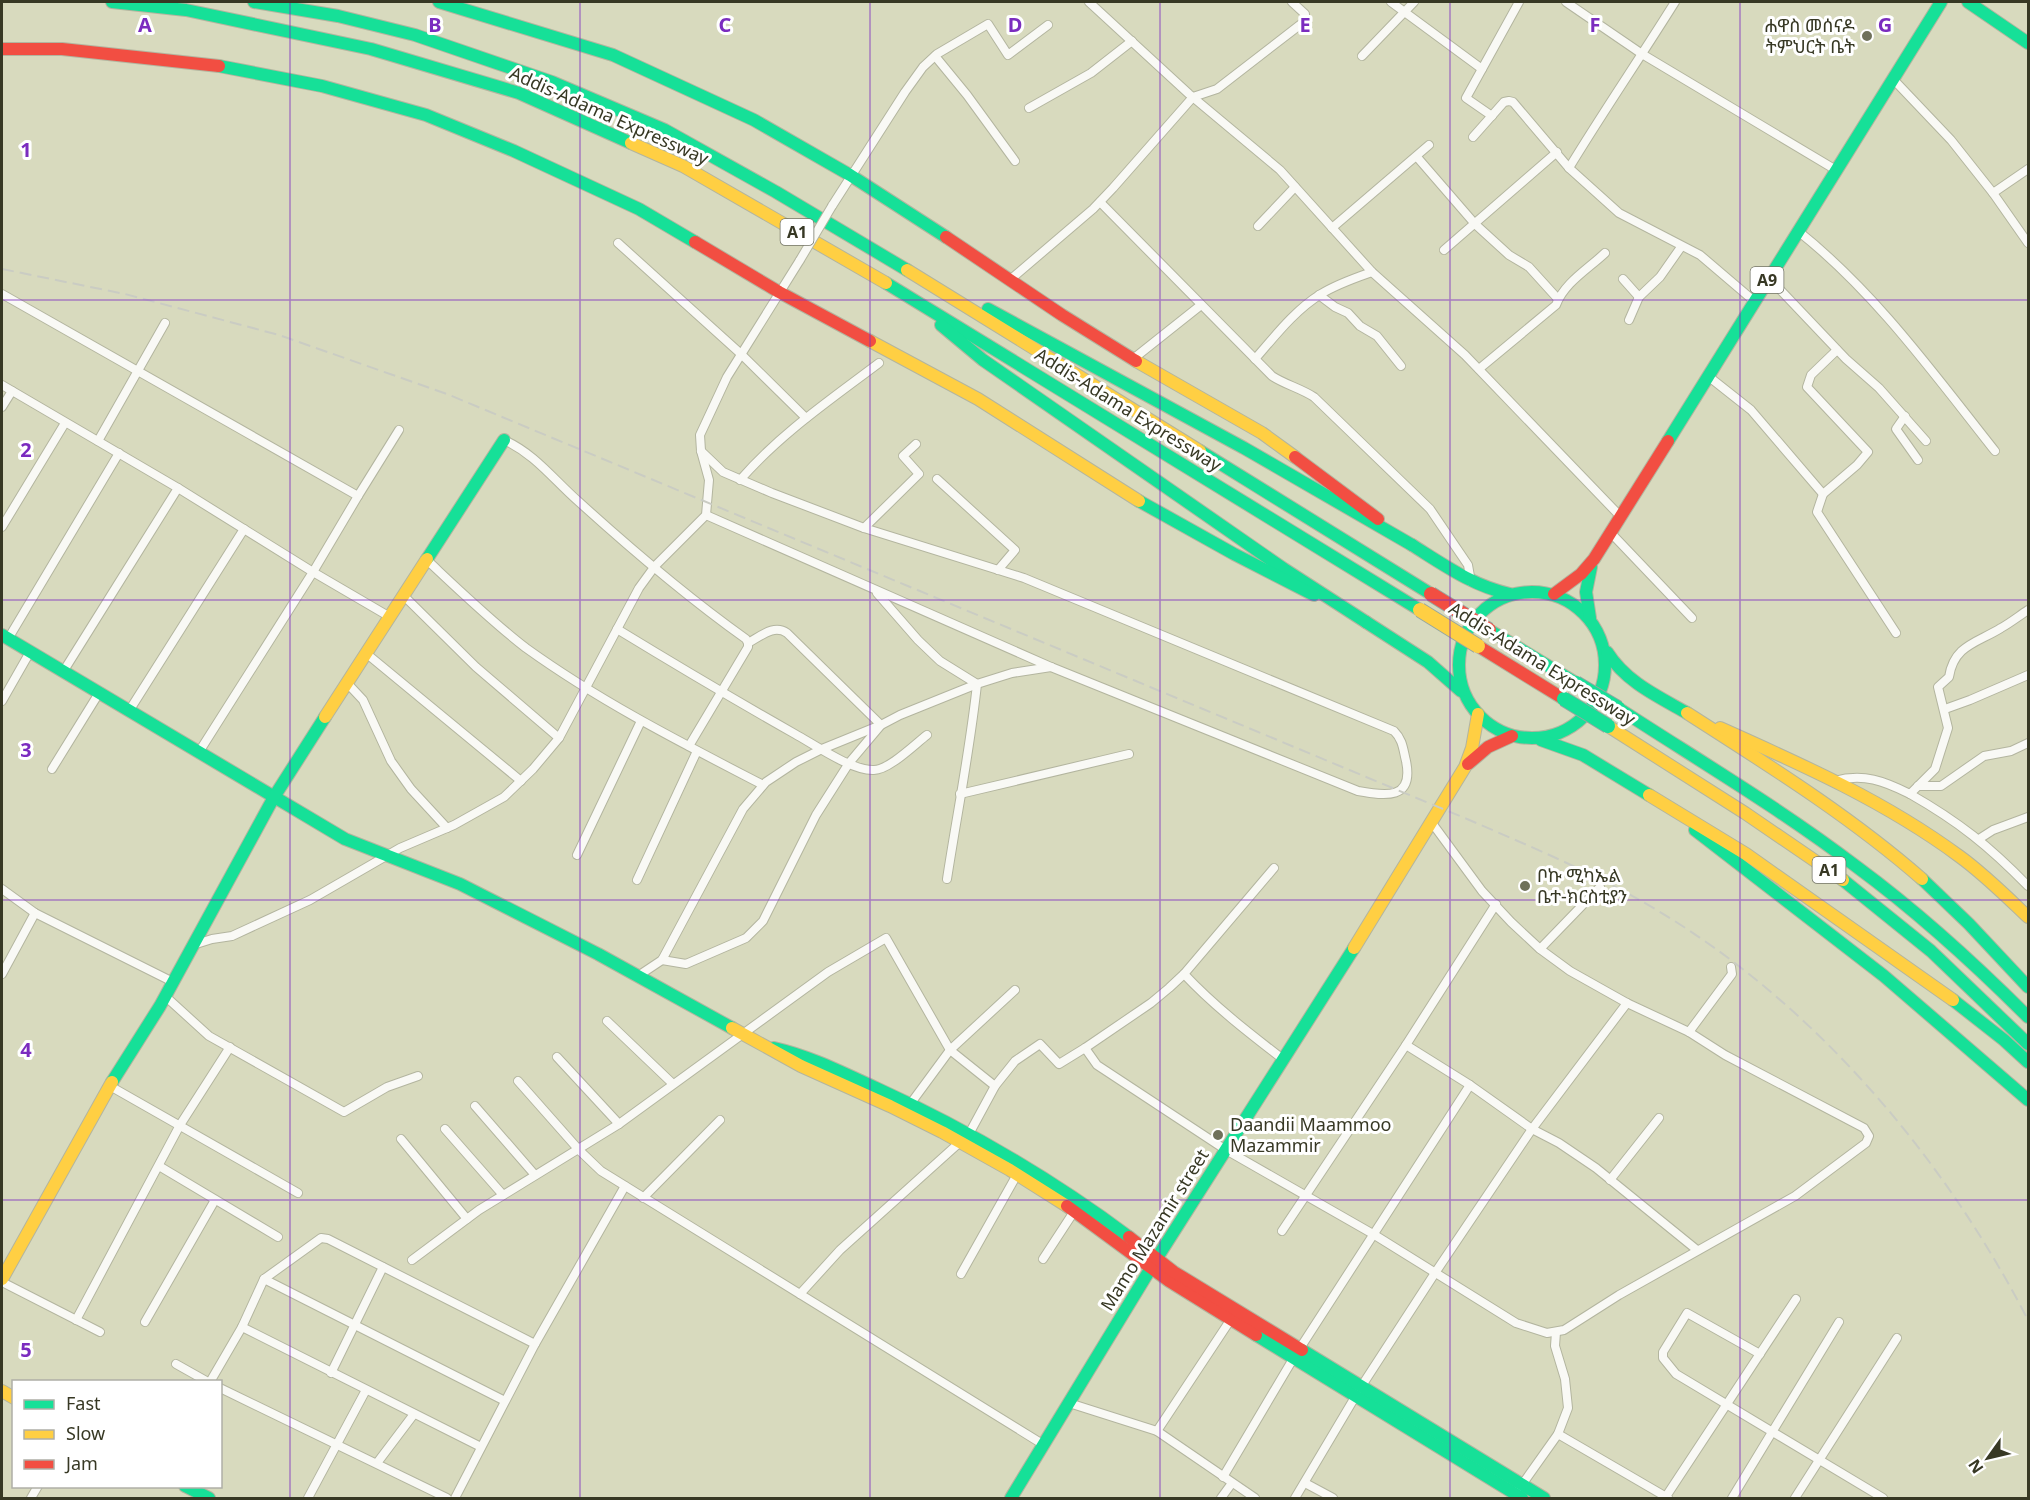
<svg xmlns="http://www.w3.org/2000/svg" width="2030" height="1500" font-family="'Noto Sans','Noto Sans Ethiopic',sans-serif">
	<rect width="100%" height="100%" fill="#d8dabe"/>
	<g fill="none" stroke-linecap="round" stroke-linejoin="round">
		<defs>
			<g id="street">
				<polyline points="1089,2 1189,94 1280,170 1372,272 1465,355 1620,516"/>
				<polyline points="1391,2 1482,69"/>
				<polyline points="1566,2 1642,54 1836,170"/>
				<polyline points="935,56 967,95 1015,161"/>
				<polyline points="1362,56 1414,2"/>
				<polyline points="1893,79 1951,140 1993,193 2028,243"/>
				<polyline points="1029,108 1091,73 1132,41"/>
				<polyline points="1492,116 1466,98 1519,2"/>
				<polyline points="1473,137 1504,102 1509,101 1513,102 1569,168 1619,213 1700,255 1754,301"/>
				<polyline points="1417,157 1475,224 1509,255 1529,267 1558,299"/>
				<path d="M1569,168C1603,112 1640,58 1675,2"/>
				<polyline points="1993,193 2028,169"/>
				<path d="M1100,202L1272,376C1286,385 1300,388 1314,397L1430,509L1468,565L1471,582"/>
				<polyline points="832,206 905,92 923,67 937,54 988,24 1008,55 1048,25"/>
				<polyline points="1258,226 1295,187"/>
				<polyline points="1332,228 1429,145"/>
				<path d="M1798,231C1875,292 1934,374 1995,451"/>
				<polyline points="618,243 741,354 806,418"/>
				<polyline points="1444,250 1557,152"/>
				<polyline points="1769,278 1846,359 1879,388 1926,441"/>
				<polyline points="1011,279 1093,209 1113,188 1193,97 1217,89 1305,21 1305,14 1292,2"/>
				<polyline points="1623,279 1639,297"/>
				<polyline points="2,294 358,496 313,572 199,752"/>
				<polyline points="1319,295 1335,307 1348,313 1360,326 1377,336 1401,366"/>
				<polyline points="1629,320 1639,297 1660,277 1681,247"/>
				<polyline points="1133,359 1201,305"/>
				<path d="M1255,359C1275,336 1295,310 1321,294C1337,284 1355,278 1372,272"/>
				<path d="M1479,369L1556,305C1564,283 1588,269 1605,253"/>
				<polyline points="1708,376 1751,410 1823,494 1857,465 1868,452 1807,387 1811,375 1837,350"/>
				<polyline points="2,385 178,488 313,572 390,617"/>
				<polyline points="2,407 12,391"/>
				<polyline points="1905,416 1896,429 1918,460"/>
				<path d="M504,440C535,454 553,479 578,501C632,550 687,597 746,639L748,643"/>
				<polyline points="98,441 165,323"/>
				<path d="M701,451L723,472L772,493L864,528L1024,578L1394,731C1403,740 1403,749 1406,761C1414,800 1386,796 1358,791L1051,667L706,515"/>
				<polyline points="937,479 1015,550 998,570"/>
				<path d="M740,480C780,434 830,400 879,363"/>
				<polyline points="1823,494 1817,512 1896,633"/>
				<polyline points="358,496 399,430"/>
				<polyline points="2,527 65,423"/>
				<polyline points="864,528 919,474 903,456 916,444"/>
				<polyline points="1610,532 1692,618"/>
				<path d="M427,560C459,590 491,621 526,648C601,702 682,743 763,785"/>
				<path d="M877,593L918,640L940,661L977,684C970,750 957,814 947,879"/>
				<polyline points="404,596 476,667 559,738"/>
				<path d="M617,629C676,665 735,700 795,734C815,745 852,771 874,770C889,770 915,744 927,735"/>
				<polyline points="8,639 119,453"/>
				<polyline points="367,654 521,781"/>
				<polyline points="63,672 178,488"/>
				<polyline points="348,684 363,700 391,761 411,789 447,828"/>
				<polyline points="2,701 30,652"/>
				<polyline points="1945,709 1970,700 2028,675"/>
				<polyline points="129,711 244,529"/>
				<polyline points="52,769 99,693"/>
				<path d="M1834,781C1864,773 1884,781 1910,794L1935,769L1948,728L1938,687L1949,677C1954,645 1977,643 2001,628C2010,623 2019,616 2028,610"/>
				<polyline points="1918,786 1941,786 1984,756 2011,751 2028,743"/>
				<polyline points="960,794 1129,754"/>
				<path d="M1910,794C1959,822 1989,846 2028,886"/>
				<polyline points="1979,839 1993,830 2028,817"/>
				<polyline points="577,855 641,721"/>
				<polyline points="637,880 697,751"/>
				<polyline points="2,889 35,913 173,982"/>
				<polyline points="193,945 212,939 232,936 310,900 400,848 454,825 504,797 533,769 559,738 639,588 655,566 706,515 709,480 701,451 700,435 727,377 800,260"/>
				<polyline points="1540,949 1600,887"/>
				<path d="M662,960L686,964L746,938L763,921L816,815L849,763L881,725L787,633C774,624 761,636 748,643V647L689,746"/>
				<polyline points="2,974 35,913"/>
				<path d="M1184,974C1214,1006 1249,1033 1284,1060"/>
				<polyline points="638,976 662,960 743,809 766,782 796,762 822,749 881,725 900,715 977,684 1012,673 1051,667"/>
				<polyline points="165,996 209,1036 344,1112 387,1087 418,1076"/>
				<polyline points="607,1021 673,1084"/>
				<polyline points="1689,1032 1732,974 1731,967"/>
				<polyline points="1406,1045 1470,1085 1532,1129 1559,1143 1596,1168 1697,1250"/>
				<polyline points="1085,1048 1097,1065 1226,1150 1373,1234 1516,1323 1547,1333 1564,1330 1619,1295 1795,1196 1866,1143 1869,1136 1864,1128 1725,1055 1689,1032 1627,1003 1570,971 1540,949 1511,922 1482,891 1432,823"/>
				<polyline points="557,1057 619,1124"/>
				<polyline points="518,1081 579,1150 601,1171 1044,1445"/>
				<polyline points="110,1086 298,1193"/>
				<polyline points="911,1103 950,1050 1015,990"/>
				<polyline points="475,1106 535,1175"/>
				<polyline points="445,1129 503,1195"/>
				<polyline points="401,1139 467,1219"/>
				<polyline points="159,1166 278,1237"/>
				<polyline points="1610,1180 1659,1118"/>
				<polyline points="643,1198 720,1120"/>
				<polyline points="1282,1231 1406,1045 1496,904"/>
				<polyline points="1043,1259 1077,1207"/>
				<polyline points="412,1260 479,1210 619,1124 828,972 886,938 950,1050 995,1086"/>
				<polyline points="961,1274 1019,1171"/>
				<polyline points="264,1279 505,1401"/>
				<polyline points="2,1282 100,1332"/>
				<polyline points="800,1294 840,1250 969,1134 995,1086 1015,1061 1040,1044 1059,1064 1085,1048 1151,1003 1169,988 1184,974 1274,868"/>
				<polyline points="76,1320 180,1125 230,1047"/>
				<polyline points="145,1322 215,1200"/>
				<polyline points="242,1327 481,1447"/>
				<polyline points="1760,1354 1687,1313 1663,1352 1663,1358 1676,1374 1883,1498"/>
				<polyline points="176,1364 208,1382"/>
				<polyline points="331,1373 383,1267"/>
				<polyline points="210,1382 242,1327 264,1279 321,1238 328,1239 535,1344"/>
				<polyline points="220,1388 447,1498"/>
				<polyline points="1069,1403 1157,1431 1255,1498"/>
				<polyline points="1157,1431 1233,1316"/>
				<polyline points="1558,1434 1668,1498"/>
				<polyline points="377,1463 414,1414"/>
				<polyline points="1223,1477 1293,1359 1470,1085"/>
				<polyline points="1305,1483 1333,1498"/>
				<polyline points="1519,1489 1558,1434 1568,1408 1565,1379 1555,1346 1556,1332"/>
				<polyline points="31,1498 38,1486"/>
				<polyline points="308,1498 366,1390"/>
				<polyline points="455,1498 535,1344 625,1186"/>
				<polyline points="1221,1498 1232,1483"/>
				<polyline points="1295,1498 1361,1387 1435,1273 1532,1129 1627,1003"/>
				<polyline points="1665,1498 1796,1299"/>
				<polyline points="1732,1498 1839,1322"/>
				<polyline points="1795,1498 1897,1338"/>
			</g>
			<g id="fast">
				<polyline points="112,2 186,10 371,49 519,93 631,143"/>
				<polyline points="254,2 338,16 415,35 552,82 665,130 776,192 907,270"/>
				<polyline points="439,2 613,55 754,120 850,175 946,237"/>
				<polyline points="1968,2 2028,43"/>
				<polyline points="219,66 322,86 426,115 514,151 639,209 695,242"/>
				<polyline points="886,283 1420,610"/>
				<polyline points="988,309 1244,448 1412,545"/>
				<polyline points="941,325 983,360 1284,569 1366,622"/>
				<polyline points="1668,441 1941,2"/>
				<polyline points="1200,451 1431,594"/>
				<polyline points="1139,501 1234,554 1314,595"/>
				<path d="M1412,545C1444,565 1473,586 1510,594"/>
				<polyline points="427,559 504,440"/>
				<circle cx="1532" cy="665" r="73"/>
				<polyline points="1590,618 1586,592 1591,567"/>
				<polyline points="1366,622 1428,662 1461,691"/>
				<polyline points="1489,630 1576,683"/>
				<polyline points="2,635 345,839 460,884 598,954 732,1028"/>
				<path d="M1607,652C1626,682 1657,696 1687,713"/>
				<path d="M1618,708C1698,760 1781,809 1857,867C1918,912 1974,963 2028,1017"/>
				<polyline points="1541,740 1583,755 1649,795"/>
				<polyline points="1695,830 1884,976 2028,1100"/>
				<polyline points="1922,879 1969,924 2028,987"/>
				<polyline points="1843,880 1931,951 2028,1044"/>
				<polyline points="1953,1000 2004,1040 2028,1062"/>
				<path d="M774,1048C810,1056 843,1073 876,1088C966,1129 1050,1178 1129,1237"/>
				<polyline points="112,1082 160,1006 274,797 325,717"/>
				<polyline points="1256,1335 1522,1498"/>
				<polyline points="1302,1350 1544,1498"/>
				<polyline points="185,1486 209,1498"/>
				<polyline points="1011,1498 1157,1258 1354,948"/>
			</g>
			<g id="slow">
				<polyline points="631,143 683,166 886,283"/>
				<polyline points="907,270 1200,451"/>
				<polyline points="870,341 978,399 1139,501"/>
				<polyline points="1136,361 1262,433 1295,457"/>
				<path d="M1687,713C1768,765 1850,816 1922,879"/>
				<polyline points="325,717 427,559"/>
				<polyline points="1608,726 1745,813 1843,880"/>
				<path d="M1720,728C1803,765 1886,802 1959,856C1984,874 2006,896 2028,917"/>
				<polyline points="1649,795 1746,854 1953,1000"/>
				<polyline points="1354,948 1465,767 1472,748 1478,714"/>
				<polyline points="732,1028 801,1066 890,1106 942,1132 1010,1170 1067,1206"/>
				<polyline points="2,1279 112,1082"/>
				<polyline points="2,1391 14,1398"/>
			</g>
			<g id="jam">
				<polyline points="2,49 62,49 219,66"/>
				<polyline points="946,237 1062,315 1136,361"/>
				<polyline points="695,242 779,292 870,341"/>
				<polyline points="1295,457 1378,519"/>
				<polyline points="1554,594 1581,574 1594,559 1668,441"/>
				<polyline points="1478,646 1564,699"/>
				<polyline points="1468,764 1488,747 1512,736"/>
				<polyline points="1067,1206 1169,1281 1256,1335"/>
				<polyline points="1129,1237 1174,1272 1302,1350"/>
			</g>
		</defs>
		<use href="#street" stroke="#b3b59f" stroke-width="10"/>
		<use href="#fast" stroke="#b3b59f" stroke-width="14"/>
		<use href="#slow" stroke="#b3b59f" stroke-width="14"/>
		<use href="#jam" stroke="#b3b59f" stroke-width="14"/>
		<use href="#street" stroke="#f9f9f5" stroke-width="8"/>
		<use href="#fast" stroke="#16e098" stroke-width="12"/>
		<use href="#slow" stroke="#ffcf43" stroke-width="12"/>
		<use href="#jam" stroke="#f24e42" stroke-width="12"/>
		<path stroke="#caccc3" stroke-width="2" stroke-dasharray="12 6" stroke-linecap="butt" d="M2,269L125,294L279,335L447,394L1467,819C1527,845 1587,870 1643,902C1808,996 1942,1153 2028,1320"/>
		<defs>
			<polyline id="street-bridge" points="800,260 832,206"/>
			<g id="fast-bridge">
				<polyline points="1576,683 1618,708"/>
				<polyline points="1564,699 1608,726"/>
			</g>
			<polyline id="slow-bridge" points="1420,610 1478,646"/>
			<polyline id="jam-bridge" points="1431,594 1489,630"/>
		</defs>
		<use href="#street-bridge" stroke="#b3b59f" stroke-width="10" stroke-linecap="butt"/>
		<use href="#fast-bridge" stroke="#96a7a0" stroke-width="16" stroke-linecap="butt"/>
		<use href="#slow-bridge" stroke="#96a7a0" stroke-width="16" stroke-linecap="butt"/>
		<use href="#jam-bridge" stroke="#96a7a0" stroke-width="16" stroke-linecap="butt"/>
		<use href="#street-bridge" stroke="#f9f9f5" stroke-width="8"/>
		<use href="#fast-bridge" stroke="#16e098" stroke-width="14"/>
		<use href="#slow-bridge" stroke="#ffcf43" stroke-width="14"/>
		<use href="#jam-bridge" stroke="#f24e42" stroke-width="14"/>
	</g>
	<path fill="none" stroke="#7b2cbf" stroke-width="1.5" stroke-opacity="0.55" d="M290,2V1498M580,2V1498M870,2V1498M1160,2V1498M1450,2V1498M1740,2V1498M2,300H2028M2,600H2028M2,900H2028M2,1200H2028"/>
	<g fill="#6f715a" stroke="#fff" stroke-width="2">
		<circle cx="1867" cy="36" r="6"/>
		<circle cx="1525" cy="886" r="6"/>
		<circle cx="1218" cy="1135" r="6"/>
	</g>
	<g text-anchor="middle" stroke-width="6" stroke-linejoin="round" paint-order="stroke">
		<g fill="#fff" stroke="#737466" stroke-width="1.5">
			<rect x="780.5" y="219" width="33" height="26" rx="4.5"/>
			<rect x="1750.5" y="267" width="33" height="26" rx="4.5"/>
			<rect x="1812.5" y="857" width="33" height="26" rx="4.5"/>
		</g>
		<g font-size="16" font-weight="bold" fill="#373824">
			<text x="797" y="238">A1</text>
			<text x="1767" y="286">A9</text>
			<text x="1829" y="876">A1</text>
		</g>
		<g font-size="18" fill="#373824" stroke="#fff" text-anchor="start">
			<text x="1855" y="32" text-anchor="end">ሐዋስ መሰናዶ<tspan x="1855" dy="21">ትምህርት ቤት</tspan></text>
			<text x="1537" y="882">ቦኩ ሚካኤል<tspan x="1537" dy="21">ቤተ-ክርስቲያን</tspan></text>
			<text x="1230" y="1131">Daandii Maammoo<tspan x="1230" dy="21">Mazammir</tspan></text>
		</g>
		<g font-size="18" fill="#373824" stroke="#fff">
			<text transform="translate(609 116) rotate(24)" y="6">Addis-Adama Expressway</text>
			<text transform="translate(1128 410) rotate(32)" y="6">Addis-Adama Expressway</text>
			<text transform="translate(1542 664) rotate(32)" y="6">Addis-Adama Expressway</text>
			<text transform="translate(1155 1230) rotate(-58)" y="6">Mamo Mazamir street</text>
		</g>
	</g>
	<g font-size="20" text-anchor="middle" font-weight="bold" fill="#7b2cbf" stroke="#fff" stroke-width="6" stroke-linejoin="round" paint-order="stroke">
		<text x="145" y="32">A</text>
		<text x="435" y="32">B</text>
		<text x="725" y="32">C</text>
		<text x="1015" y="32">D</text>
		<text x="1305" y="32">E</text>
		<text x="1595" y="32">F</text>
		<text x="1885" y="32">G</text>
		<text x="26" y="157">1</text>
		<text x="26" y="457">2</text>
		<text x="26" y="757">3</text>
		<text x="26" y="1057">4</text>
		<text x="26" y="1357">5</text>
	</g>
	<rect width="2030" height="1500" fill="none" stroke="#373824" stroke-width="6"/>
	<rect x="12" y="1380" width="210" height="108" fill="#ffffff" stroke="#afafa7" stroke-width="1.5"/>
	<rect x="24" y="1400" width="30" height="9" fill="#16e098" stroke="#afafa7" stroke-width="1.5"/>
	<text x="66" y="1410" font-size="18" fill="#373824">Fast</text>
	<rect x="24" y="1430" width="30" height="9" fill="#ffcf43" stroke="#afafa7" stroke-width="1.5"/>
	<text x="66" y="1440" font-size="18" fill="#373824">Slow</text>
	<rect x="24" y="1460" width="30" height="9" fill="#f24e42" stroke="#afafa7" stroke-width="1.5"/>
	<text x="66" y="1470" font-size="18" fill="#373824">Jam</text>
	<g transform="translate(1988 1458) rotate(236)" stroke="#ffffff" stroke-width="4.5" paint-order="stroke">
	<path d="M0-4.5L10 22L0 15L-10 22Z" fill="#373824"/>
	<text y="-9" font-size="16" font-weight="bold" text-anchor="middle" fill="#373824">N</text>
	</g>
</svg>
